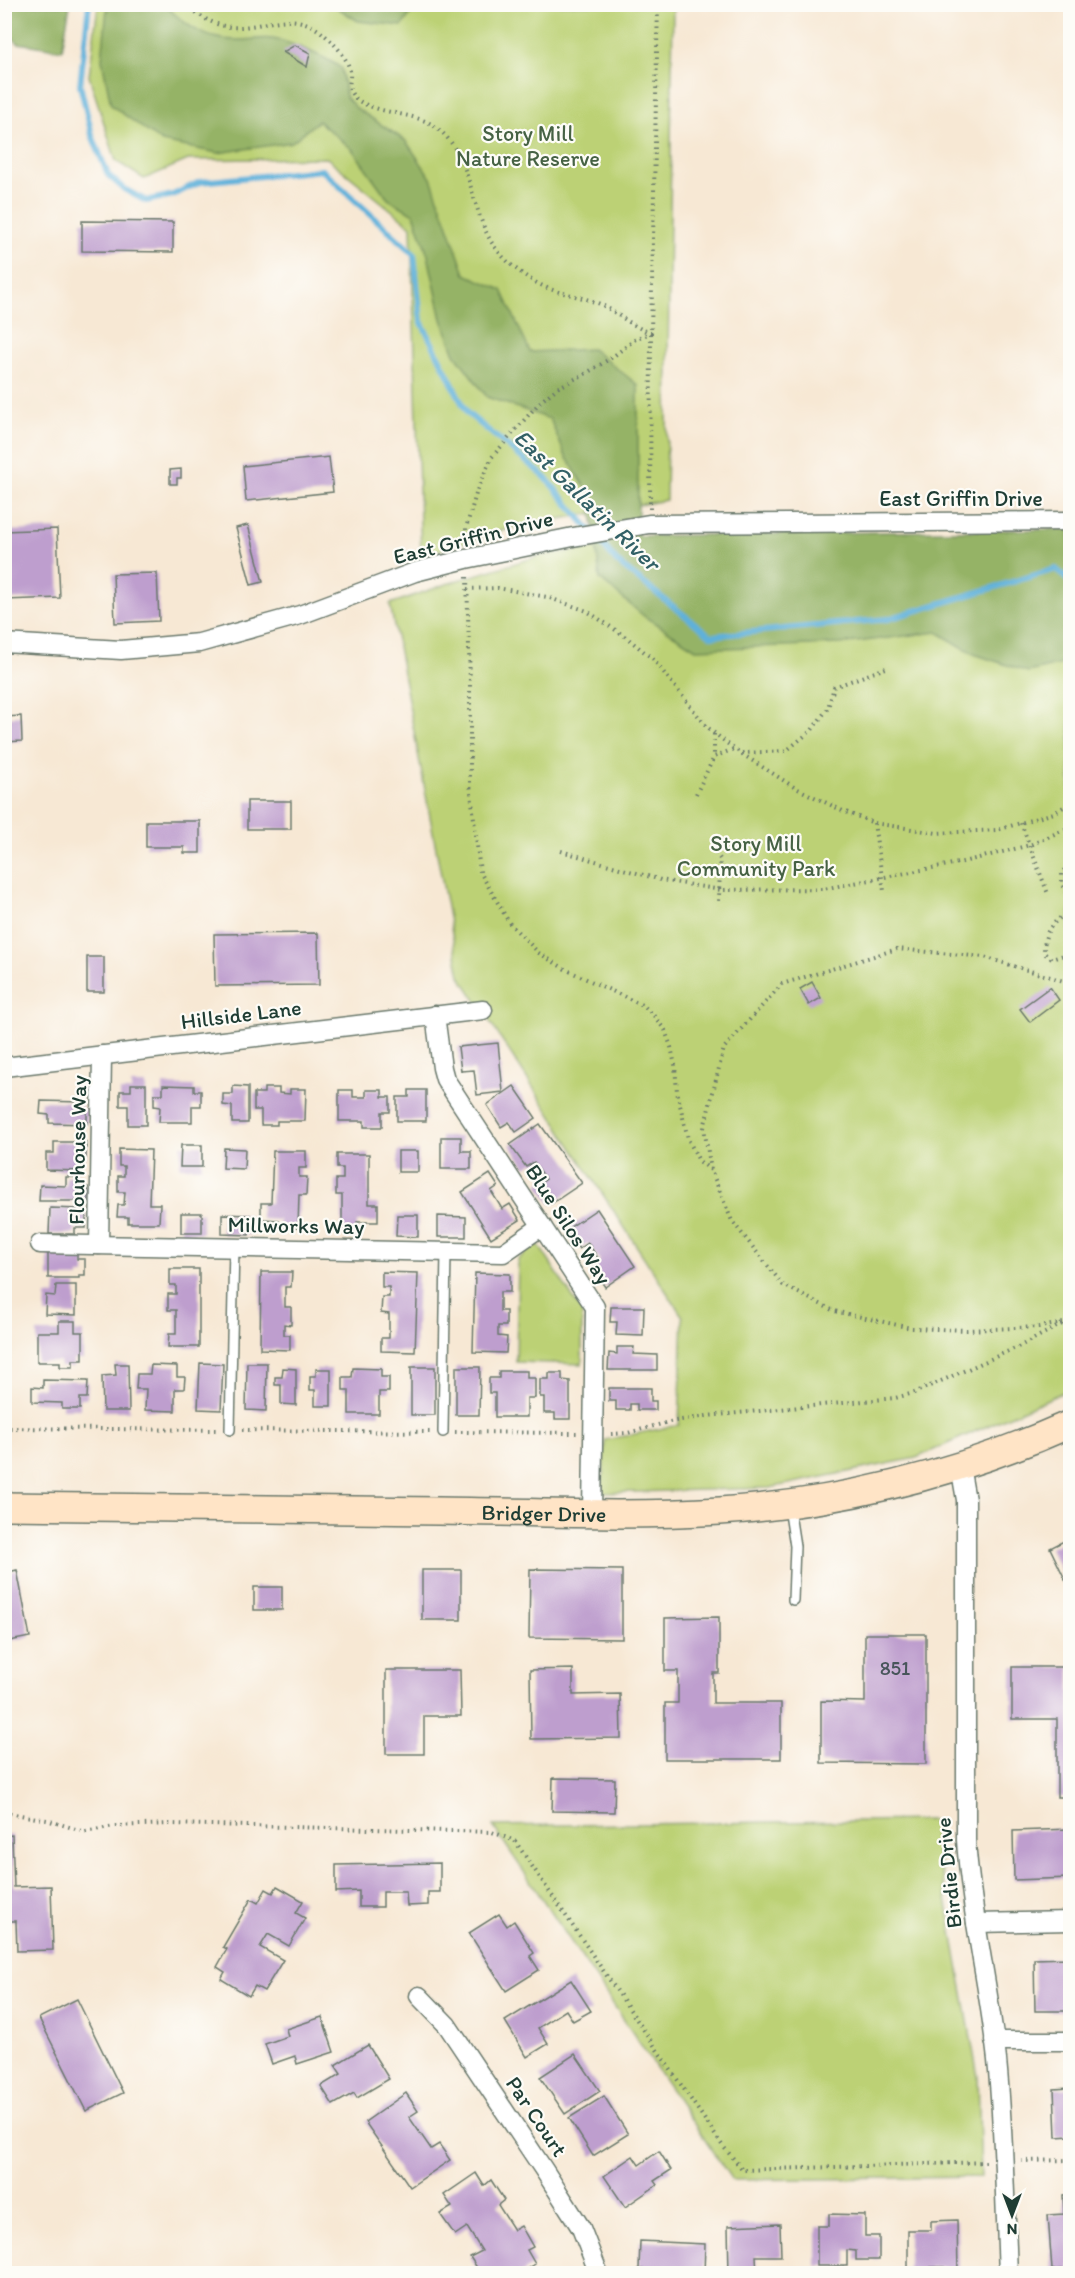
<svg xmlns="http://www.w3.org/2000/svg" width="1075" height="2278" font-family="Itim,sans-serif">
	<rect width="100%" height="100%" fill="#fdfcf7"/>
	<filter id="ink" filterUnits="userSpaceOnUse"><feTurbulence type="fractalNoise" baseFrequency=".0167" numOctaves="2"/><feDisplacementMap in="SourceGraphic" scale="12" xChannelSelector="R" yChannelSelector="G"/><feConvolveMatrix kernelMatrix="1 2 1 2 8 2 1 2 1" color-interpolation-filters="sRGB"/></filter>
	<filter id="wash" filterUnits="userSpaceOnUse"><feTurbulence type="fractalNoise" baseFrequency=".008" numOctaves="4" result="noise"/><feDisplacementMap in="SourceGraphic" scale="24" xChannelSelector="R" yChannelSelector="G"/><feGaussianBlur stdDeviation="1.35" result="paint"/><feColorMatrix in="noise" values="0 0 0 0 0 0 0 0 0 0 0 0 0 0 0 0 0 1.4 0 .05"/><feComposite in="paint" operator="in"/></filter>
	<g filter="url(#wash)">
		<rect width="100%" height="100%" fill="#f7e8d4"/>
		<g fill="#bcd174" stroke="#6e8754" stroke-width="1.5">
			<polygon points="98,5 673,5 666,500 515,527 421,556 411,226 327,158 188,160 144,179 116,161 89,76"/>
			<polygon points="667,539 1070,541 1070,1389 916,1458 769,1488 602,1493 605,1440 679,1425 683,1317 460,976 390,604 458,580 543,555"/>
			<polygon points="538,1244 582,1312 582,1364 516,1362 518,1259"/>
			<polygon points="932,1820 978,2077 981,2177 732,2180 493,1826"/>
		</g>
		<g fill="#95b366" stroke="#5a784d" stroke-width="1.5">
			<path d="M164,4C188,28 207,41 241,40C251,40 263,37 273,39C291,42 326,57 341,68L346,97L356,108L406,141L431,178L465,274L502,290L530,352L592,349L638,385V536L1070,529V659L1066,663L1028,672L974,654L937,632L840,644L696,649L645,617L600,579L590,495L565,455L550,419L487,397L455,354L442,319L428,255L414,214L388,199L352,149L318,121L292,142L218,153L162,142L111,105L102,59L107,9L110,5Z"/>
			<polygon points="4,5 70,5 62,50 18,43 5,31"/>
			<polygon points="333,5 412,5 413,10 402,26 358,21"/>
		</g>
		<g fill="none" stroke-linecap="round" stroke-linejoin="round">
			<polyline stroke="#5eb1da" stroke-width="6" points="89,4 80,85 92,135 108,175 124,189 146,201 173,195 200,182 322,170 414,254 421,321 467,413 545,477 618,563 711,636 888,619 1056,569 1070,582"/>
		</g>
		<g id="blocks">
			<g fill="#be9ece">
				<polygon points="295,45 310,53 307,67 283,52"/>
				<polygon points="82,221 173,222 173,252 82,251"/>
				<polygon points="329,457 333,492 246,501 243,466"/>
				<polygon points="181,469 181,478 177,478 177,484 170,484 170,470"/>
				<polygon points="248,525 263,582 251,585 236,528"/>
				<polygon points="57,529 60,598 4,600 4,531"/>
				<polygon points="157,573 159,621 115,623 113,574"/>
				<polygon points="21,716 22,741 4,742 4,717"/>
				<rect x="247" y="801" width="44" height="28"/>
				<polygon points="146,821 200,821 200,853 184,853 184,847 146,847"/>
				<polygon points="318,933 319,985 215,986 214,934"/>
				<rect x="87" y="957" width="17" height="35"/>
				<polygon points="812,982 821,998 809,1005 800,989"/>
				<polygon points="1050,987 1059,1000 1030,1022 1020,1009"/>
				<polygon points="498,1043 503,1092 477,1095 474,1070 461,1071 458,1047"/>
				<polygon points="131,1084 146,1084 146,1125 128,1125 128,1106 120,1106 120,1091 131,1091"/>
				<polygon points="163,1085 194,1086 194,1091 201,1091 201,1106 192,1106 192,1122 159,1122 160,1107 154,1106 154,1094 163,1094"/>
				<polygon points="233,1086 248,1087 248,1123 232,1123 232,1106 223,1105 223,1094 233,1094"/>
				<polygon points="514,1086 536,1118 516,1132 509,1122 501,1127 487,1105"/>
				<polygon points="264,1088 279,1088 279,1093 290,1094 290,1089 306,1089 305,1121 277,1121 277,1125 261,1125 261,1110 254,1110 254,1093 264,1093"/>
				<polygon points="339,1090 353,1090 353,1097 366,1097 366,1090 382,1090 382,1097 390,1097 390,1112 382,1112 382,1127 364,1127 364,1121 339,1121"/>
				<polygon points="409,1090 426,1090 426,1121 397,1121 397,1097 409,1097"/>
				<polygon points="41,1101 81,1102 81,1109 87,1109 87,1124 49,1123 49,1115 40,1114"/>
				<polygon points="540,1124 582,1183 551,1204 538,1185 546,1179 534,1162 526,1167 510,1145"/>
				<polygon points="441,1137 461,1137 461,1151 471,1151 471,1169 441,1169"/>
				<polygon points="54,1142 86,1142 86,1158 81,1158 81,1171 46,1170 46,1153 54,1153"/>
				<polygon points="181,1145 202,1145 202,1167 180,1167"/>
				<polygon points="224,1148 245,1149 244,1169 223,1168"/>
				<polygon points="119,1149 151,1150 149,1204 160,1204 159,1223 128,1223 128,1217 117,1217 118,1205 124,1205 125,1192 118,1192 118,1176 124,1176 124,1166 119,1166"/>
				<polygon points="273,1151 306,1151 306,1168 299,1168 299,1177 307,1177 306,1195 299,1195 298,1228 279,1228 279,1220 261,1219 261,1203 271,1203"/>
				<rect x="398" y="1151" width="20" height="21"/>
				<polygon points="337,1154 369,1154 369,1204 378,1204 378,1222 357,1222 357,1230 342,1230 342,1195 336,1195 336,1179 343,1179 343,1168 337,1168"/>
				<polygon points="490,1174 498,1186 491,1191 502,1209 510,1204 520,1220 491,1238 462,1192"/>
				<polygon points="66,1177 78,1177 78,1187 88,1187 88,1201 39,1201 40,1185 66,1186"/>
				<polygon points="50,1208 80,1209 80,1213 86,1213 86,1228 75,1228 75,1234 49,1234"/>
				<polygon points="597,1209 635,1266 605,1287 591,1267 600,1261 588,1243 579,1249 566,1230"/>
				<rect x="181" y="1213" width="21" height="20"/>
				<polygon points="222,1214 250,1215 249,1235 222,1234"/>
				<polygon points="397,1215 418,1215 418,1237 396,1236"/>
				<polygon points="438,1216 466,1217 466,1237 438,1237"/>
				<polygon points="48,1253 77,1254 77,1259 85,1259 85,1275 79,1275 79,1278 48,1278"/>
				<polygon points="170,1269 199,1269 199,1347 168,1347 169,1334 176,1334 176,1310 168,1310 168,1294 176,1294 176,1285 170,1285"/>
				<polygon points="261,1272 292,1272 291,1287 285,1287 285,1307 291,1307 291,1325 284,1324 284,1335 290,1335 290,1350 260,1349"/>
				<polygon points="382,1272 418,1273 415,1352 381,1351 381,1338 389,1338 389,1314 381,1313 382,1297 389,1297 389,1287 382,1287"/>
				<polygon points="475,1273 510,1274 510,1292 500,1292 500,1311 506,1311 506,1326 498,1326 498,1336 507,1337 506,1353 473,1352"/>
				<polygon points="56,1285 76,1285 76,1315 45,1314 46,1295 55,1296"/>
				<polygon points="611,1307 644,1307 643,1336 616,1335 617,1322 610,1322"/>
				<polygon points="59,1321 75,1321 75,1332 83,1332 83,1360 73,1360 73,1367 60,1367 60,1362 37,1362 37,1332 59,1332"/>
				<polygon points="617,1347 634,1347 633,1354 657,1355 657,1370 608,1370 609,1353 617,1354"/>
				<polygon points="200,1363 223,1364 221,1410 198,1409"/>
				<polygon points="247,1363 267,1363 266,1411 246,1410"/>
				<polygon points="115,1364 128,1364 129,1411 103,1411 102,1376 116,1375"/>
				<polygon points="151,1365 177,1366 177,1377 185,1377 184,1389 175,1389 175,1411 145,1410 146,1389 136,1389 137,1374 150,1374"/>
				<rect x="411" y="1367" width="24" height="48"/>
				<polygon points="456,1367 480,1367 479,1415 456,1415"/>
				<polygon points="283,1368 296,1369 296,1405 281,1404 281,1385 275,1385 275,1377 282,1377"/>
				<polygon points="353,1368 381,1369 381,1377 389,1377 389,1392 379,1392 379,1414 349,1414 349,1390 343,1390 343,1377 352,1377"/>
				<polygon points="316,1369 331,1369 331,1406 315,1406 315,1390 310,1390 310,1376 316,1376"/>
				<polygon points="499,1371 527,1371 527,1378 535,1378 535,1398 527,1398 527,1417 495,1417 495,1393 489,1393 489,1378 499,1378"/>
				<polygon points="549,1373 562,1373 562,1380 570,1381 570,1419 555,1419 555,1413 544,1413 544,1397 540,1397 540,1379 549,1379"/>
				<polygon points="43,1380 88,1381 87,1398 80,1398 80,1409 62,1409 62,1403 32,1402 32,1387 43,1388"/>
				<polygon points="609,1388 651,1388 651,1401 656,1401 656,1410 637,1410 637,1404 630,1404 630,1410 616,1410 616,1401 609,1401"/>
				<polygon points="1070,1538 1070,1579 1066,1581 1050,1548"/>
				<polygon points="530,1569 622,1570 622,1639 529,1638"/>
				<polygon points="17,1570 30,1637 4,1642 4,1573"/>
				<rect x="422" y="1570" width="39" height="50"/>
				<rect x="254" y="1587" width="28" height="23"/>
				<polygon points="719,1617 719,1673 713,1673 713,1703 781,1703 781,1759 665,1759 665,1703 678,1703 678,1671 665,1671 665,1618"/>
				<polygon points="865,1634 926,1634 926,1764 821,1763 821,1701 865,1702"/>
				<polygon points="1012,1667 1070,1667 1070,1797 1057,1797 1057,1719 1012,1719"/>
				<polygon points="573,1669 573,1695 620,1694 621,1738 531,1739 530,1670"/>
				<polygon points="386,1670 460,1670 461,1716 424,1716 424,1754 386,1754"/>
				<polygon points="553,1778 615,1779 614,1812 552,1811"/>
				<polygon points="1070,1829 1070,1878 1014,1880 1013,1831"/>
				<polygon points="12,1835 14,1887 51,1886 53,1950 17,1951 16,1921 5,1921 5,1836"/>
				<polygon points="440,1863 440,1892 428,1892 428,1905 407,1906 406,1892 383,1892 383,1907 359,1907 359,1891 336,1892 336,1865"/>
				<polygon points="277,1886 303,1901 296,1913 305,1918 289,1946 268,1934 260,1947 283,1960 264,1991 255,1986 249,1996 221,1979 225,1972 217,1967 227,1949 223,1947 251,1899 258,1903 266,1889 273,1893"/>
				<polygon points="499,1914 507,1926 514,1921 534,1953 530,1956 539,1970 506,1991 469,1933"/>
				<polygon points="1070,1958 1070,2011 1035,2011 1034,1959"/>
				<polygon points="571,1980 591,2011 573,2021 566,2010 538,2028 548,2044 527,2057 505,2021"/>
				<polygon points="77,1999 123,2093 86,2111 39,2018"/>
				<polygon points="322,2017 334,2052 297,2064 295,2056 272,2064 265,2044 288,2036 286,2029"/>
				<polygon points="368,2045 389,2079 357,2098 354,2093 333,2105 321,2086 341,2074 335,2065"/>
				<polygon points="575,2054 600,2091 565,2114 540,2077"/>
				<polygon points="1070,2088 1070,2136 1056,2137 1054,2089"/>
				<polygon points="406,2093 418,2111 409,2117 431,2149 439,2144 450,2160 410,2187 365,2122"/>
				<polygon points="604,2096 628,2134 593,2156 569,2118"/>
				<polygon points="659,2151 671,2170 654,2181 657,2185 625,2207 604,2176 633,2156 639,2165"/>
				<polygon points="476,2173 484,2186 491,2180 504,2200 498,2205 514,2230 521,2226 533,2247 527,2250 535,2264 520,2274 497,2274 495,2271 492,2274 481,2274 470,2257 482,2251 467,2227 455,2235 440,2214 452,2207 444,2195"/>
				<polygon points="1070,2194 1070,2274 1062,2274 1062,2269 1052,2270 1048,2215 1064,2214 1063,2195"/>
				<polygon points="829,2214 865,2215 865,2236 879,2236 879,2260 856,2260 856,2251 847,2250 847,2266 817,2266 817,2226 829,2226"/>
				<polygon points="957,2220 958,2273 945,2273 944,2267 931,2267 931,2274 908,2274 908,2230 931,2230 931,2221"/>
				<polygon points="780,2224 781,2256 756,2256 757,2274 729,2274 728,2226"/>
				<polygon points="640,2241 705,2244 704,2274 648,2274 649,2270 639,2269"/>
			</g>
		</g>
	</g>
	<g filter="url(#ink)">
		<use href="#blocks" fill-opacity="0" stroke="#6b796c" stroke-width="1.5"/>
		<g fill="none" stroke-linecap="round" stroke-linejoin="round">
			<defs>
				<g id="service">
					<polyline points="230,1430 234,1247"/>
					<polyline points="443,1432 446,1252"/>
					<polyline points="789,1507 795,1546 793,1600"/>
				</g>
				<g id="minor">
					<polyline points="4,643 121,650 199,643 300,615 415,572 466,559 573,537 649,524 1070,521"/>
					<polyline points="435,1015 442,1068 445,1079 595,1307 592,1513"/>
					<polyline points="4,1067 483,1010"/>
					<polyline points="40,1244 503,1253 542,1226"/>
					<polyline points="99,1245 102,1055"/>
					<path d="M960,1466L966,1500V1840C971,1914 989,1986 997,2060C1004,2131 1005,2202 1008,2274"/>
					<polyline points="976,1923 1070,1921"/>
					<polyline points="419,1996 447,2025 544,2170 581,2228 599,2274"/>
					<polyline points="994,2041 1070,2041"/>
				</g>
				<g id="secondary">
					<path id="s1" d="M4,1506C149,1508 294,1510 438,1511C532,1512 626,1517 720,1511C841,1503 960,1473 1070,1424"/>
				</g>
			</defs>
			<use href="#service" stroke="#6b796c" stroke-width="12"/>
			<use href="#minor" stroke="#6b796c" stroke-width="21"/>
			<use href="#secondary" stroke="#6b796c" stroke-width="30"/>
			<g stroke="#6b796c" stroke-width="4" stroke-dasharray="1.5 4.5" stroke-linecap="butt">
				<path d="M187,4C196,13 205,20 217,24C255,37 286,4 321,32C333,42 348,57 350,72C351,80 347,87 352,94C364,113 412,112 431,124C472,149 469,206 492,243C506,264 532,284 556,291C571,295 585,298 600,304C618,313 631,326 651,333L637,338L611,358L585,374L557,388L540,402L492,457L478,487L466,528V542"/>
				<polyline points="650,509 651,333 658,4"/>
				<polyline points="467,577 470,684 470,784 480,872 510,924 539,953 565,969 644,1006 654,1016 665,1030 671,1047 675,1065 677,1092 688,1139 699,1161 711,1170"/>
				<polyline points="467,589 498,588 547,597 587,611 626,637 653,659 707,727 734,749 794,787 843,811 874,823 937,833 997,830 1054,813 1070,803"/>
				<polyline points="714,734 714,757"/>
				<polyline points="742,753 786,751 812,730 828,708 834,687 886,668"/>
				<polyline points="696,794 714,757 734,749"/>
				<polyline points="874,823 884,891"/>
				<polyline points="1021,823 1048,894"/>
				<polyline points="712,848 720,859 719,904"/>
				<polyline points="561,851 661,880 721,890 823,889 963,862 1030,845 1070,827"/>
				<polyline points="1070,866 1062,872 1062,885 1070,900"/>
				<path d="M1070,911C1052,923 1044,929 1044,953L1052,959L1070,953"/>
				<polyline points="4,1322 4,1324"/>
				<polyline points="1063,1323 1039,1327 966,1330 911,1328 834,1311 783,1285 732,1221 711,1170 704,1128 724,1048 782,984 897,949 984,957 1070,983"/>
				<polyline points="4,1428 217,1430"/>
				<polyline points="242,1430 430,1432"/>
				<polyline points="455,1432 577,1433"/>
				<polyline points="611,1434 628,1433 669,1422 707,1416 895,1398 914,1393 1020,1346 1070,1320"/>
				<polyline points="4,1812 47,1820 85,1832 114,1826 170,1824 492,1832 515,1841 722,2145 743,2170 987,2162"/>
				<polyline points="1021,2161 1070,2160"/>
			</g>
			<use href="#service" stroke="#fff" stroke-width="9"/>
			<use href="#minor" stroke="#fff" stroke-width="18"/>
			<use href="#secondary" stroke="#ffe4c6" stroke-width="27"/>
		</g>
	</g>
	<g text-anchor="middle" stroke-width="4.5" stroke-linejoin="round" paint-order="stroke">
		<g font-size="20" fill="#47555a">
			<text x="895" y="1675">851</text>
		</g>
		<g font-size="22" fill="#466244" stroke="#fdfcf7">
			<text x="528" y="141">Story Mill<tspan x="528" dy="25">Nature Reserve</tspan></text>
			<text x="756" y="851">Story Mill<tspan x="756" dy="25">Community Park</tspan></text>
		</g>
		<g font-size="22" fill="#1f3d34" stroke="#fdfcf7">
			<text x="961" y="506">East Griffin Drive</text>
			<text transform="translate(473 537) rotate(-14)" y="8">East Griffin Drive</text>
			<text transform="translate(241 1014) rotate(-7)" y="8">Hillside Lane</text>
			<text transform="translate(77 1150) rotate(-89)" y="8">Flourhouse Way</text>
			<text transform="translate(569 1224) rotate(57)" y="8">Blue Silos Way</text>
			<text transform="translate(296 1225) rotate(1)" y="8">Millworks Way</text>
			<text dy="8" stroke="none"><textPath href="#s1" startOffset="540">Bridger Drive</textPath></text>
			<text transform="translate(948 1873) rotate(-96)" y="8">Birdie Drive</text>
			<text transform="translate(537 2116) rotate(56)" y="8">Par Court</text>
		</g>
		<g font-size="24" font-style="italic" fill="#326066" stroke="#fdfcf7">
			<text transform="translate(587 500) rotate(44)" y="8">East Gallatin River</text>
		</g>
	</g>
	<rect width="1075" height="2278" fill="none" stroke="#fdfcf7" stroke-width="24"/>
	<g transform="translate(1012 2215) rotate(180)" stroke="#fdfcf7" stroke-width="4.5" paint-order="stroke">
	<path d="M0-4.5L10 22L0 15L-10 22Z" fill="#1f3d34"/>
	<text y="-9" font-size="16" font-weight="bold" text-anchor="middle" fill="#1f3d34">N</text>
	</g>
</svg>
